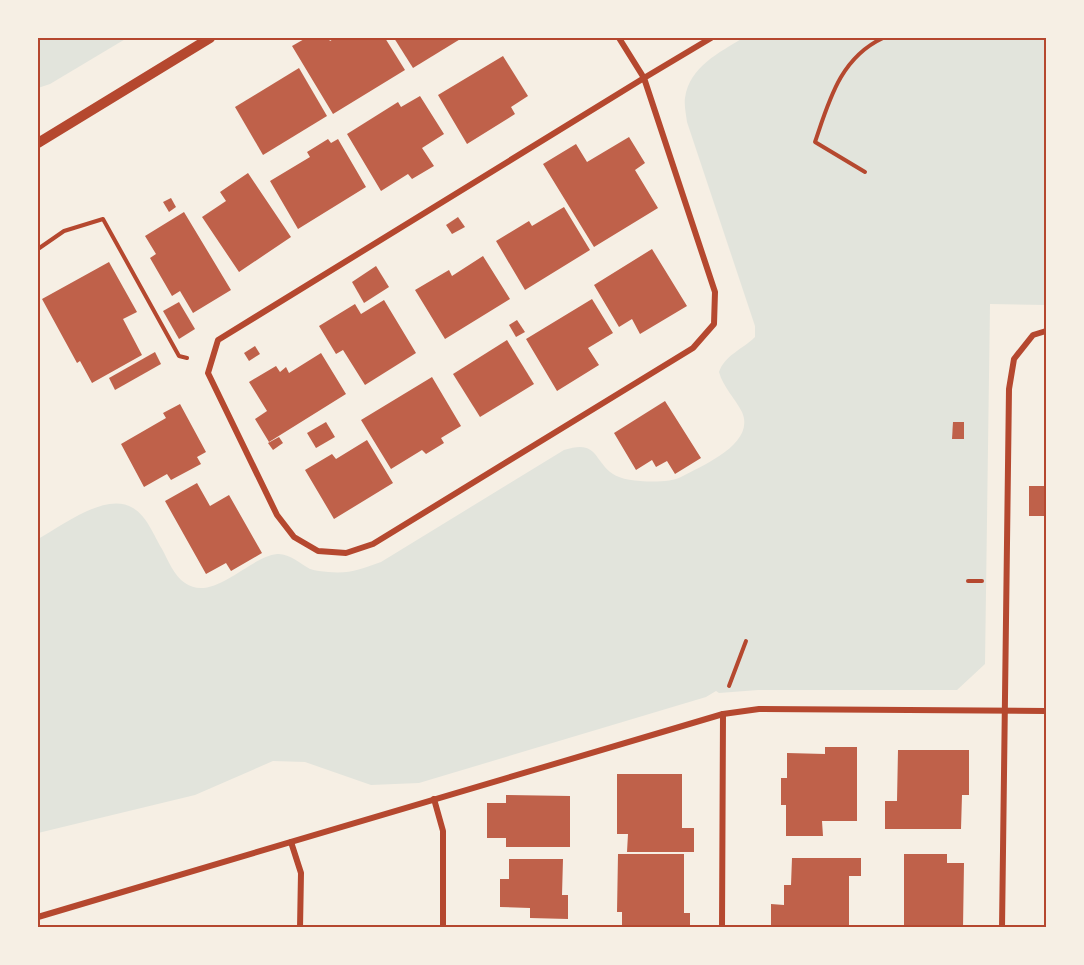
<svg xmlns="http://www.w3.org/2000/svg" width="1084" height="965" font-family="'PT Sans',sans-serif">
	<rect width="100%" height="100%" fill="#f6efe4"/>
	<g fill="#e2e4dc">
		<polygon points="38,38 127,38 50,84 38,88"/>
		<path d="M743,38H1046V305L990,304L985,664L957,690H758L719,693L716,691L706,697L419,783L371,785L305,762L273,761L195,795L38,833V539C62,526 106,491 133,508C147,516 154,536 162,549C168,560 174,576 185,583C213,603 249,557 277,554C289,553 301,564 310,569C316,571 322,571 328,572C351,574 360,569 381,562L564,450C598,439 593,460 613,474C625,483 669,484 681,477C703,465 756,444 742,412C735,398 723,387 719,372C725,355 743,349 755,337V326L687,122C686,114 684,105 685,98C690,66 719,53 743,38Z"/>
	</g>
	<g fill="#bf614a">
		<polygon points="306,38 328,38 330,41 335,38 385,38 405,70 333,114 292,46"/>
		<polygon points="394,38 462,38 413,68"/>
		<polygon points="503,56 528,96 511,107 515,114 467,144 438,95"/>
		<polygon points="299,68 327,116 263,155 235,107"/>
		<polygon points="420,96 444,134 422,148 434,166 412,179 408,174 381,191 347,134 398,102 401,107"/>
		<polygon points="629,137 645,163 635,170 658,208 594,247 543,164 576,144 587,162"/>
		<polygon points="328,139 331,143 338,139 366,187 298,229 270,181 310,157 307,152"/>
		<polygon points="248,173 291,237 239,272 202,217 226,201 220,192"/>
		<polygon points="171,198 176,207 169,212 163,202"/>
		<polygon points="564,207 590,250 525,290 496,241 529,221 532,226"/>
		<polygon points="184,212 231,290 193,313 180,291 172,296 150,258 156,254 145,236"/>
		<polygon points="458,217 465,227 452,234 446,225"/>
		<polygon points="652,249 687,306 640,334 632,319 619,327 594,285"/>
		<polygon points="483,256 510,299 445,339 415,290 449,270 452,276"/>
		<polygon points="109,262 137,312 123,319 142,355 92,383 80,361 77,363 42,299"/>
		<polygon points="376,266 389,287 364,303 352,282"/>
		<polygon points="592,299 613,333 588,348 599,365 557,391 526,339"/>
		<polygon points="384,300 416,353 365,385 343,350 336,354 319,326 355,304 361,314"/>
		<polygon points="179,302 195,329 179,339 163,311"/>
		<polygon points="517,320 525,332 516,337 509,325"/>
		<polygon points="507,340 534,384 480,417 453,374"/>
		<polygon points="255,346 260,354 249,361 244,353"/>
		<polygon points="155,352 161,364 115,390 109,378"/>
		<polygon points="321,353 346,394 269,442 255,419 267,411 249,382 276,366 280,372 286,367 289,373"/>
		<polygon points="432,377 461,426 441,438 444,443 426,454 422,450 391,469 361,420"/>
		<polygon points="665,401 701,458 675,474 667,461 656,467 652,460 636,470 614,433"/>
		<polygon points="180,404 206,452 197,457 201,464 171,480 167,474 144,487 121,444 166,418 163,413"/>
		<polygon points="326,422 335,437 316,448 307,433"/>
		<polygon points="953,422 964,422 964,439 952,439"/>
		<polygon points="279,437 283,443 273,450 268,443"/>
		<polygon points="367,440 393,483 334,519 305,470 332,454 336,459"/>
		<polygon points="197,483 210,506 229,495 262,553 231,571 226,563 206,574 165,501"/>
		<rect x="1029" y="486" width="17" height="30"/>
		<polygon points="825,747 857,747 857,821 822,821 823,836 786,836 786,805 781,805 781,778 787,778 787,753 825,754"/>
		<polygon points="898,750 969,750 969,795 962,795 961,829 885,829 885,801 897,801"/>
		<polygon points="617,774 682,774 682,828 694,828 694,852 627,852 628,834 617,834"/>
		<polygon points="506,795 570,796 570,847 506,847 506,838 487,838 487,803 506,803"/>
		<polygon points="618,854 684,854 684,913 690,913 690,928 622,928 622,912 617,912"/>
		<polygon points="904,854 947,854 947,863 964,863 963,928 904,928"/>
		<polygon points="792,858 861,858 861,876 849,876 849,928 771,928 771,904 784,905 784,885 791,885"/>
		<polygon points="509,859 563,859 562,895 568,895 568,919 530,918 530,908 500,907 500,879 509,879"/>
	</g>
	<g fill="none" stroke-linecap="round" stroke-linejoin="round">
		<g stroke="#b5482f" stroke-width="4">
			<path d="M865,172L815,142C829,101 840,58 883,38"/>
			<polyline points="38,249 64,231 103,219 179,356 187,358"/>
			<polyline points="968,581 982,581"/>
			<polyline points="729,686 746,641"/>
		</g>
		<g stroke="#b5482f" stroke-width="6">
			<polyline points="619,38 644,78 711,38"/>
			<polygon points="644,78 715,292 714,324 693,348 373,544 346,553 318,551 294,537 277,515 208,373 218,340"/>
			<polyline points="434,799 443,831 443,928"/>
			<polyline points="291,842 301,873 300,928"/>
			<polyline points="38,917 723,714 759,709 1046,711"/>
			<polyline points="722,928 723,714"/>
			<polyline points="1002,928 1009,389 1014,359 1033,335 1046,331"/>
		</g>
		<polyline stroke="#b5482f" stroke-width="10" points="38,143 210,38"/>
	</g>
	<rect width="1084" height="965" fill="none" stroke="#f6efe4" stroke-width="78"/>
	<rect x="39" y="39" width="1006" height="887" fill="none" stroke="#b5482f" stroke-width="2"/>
</svg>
